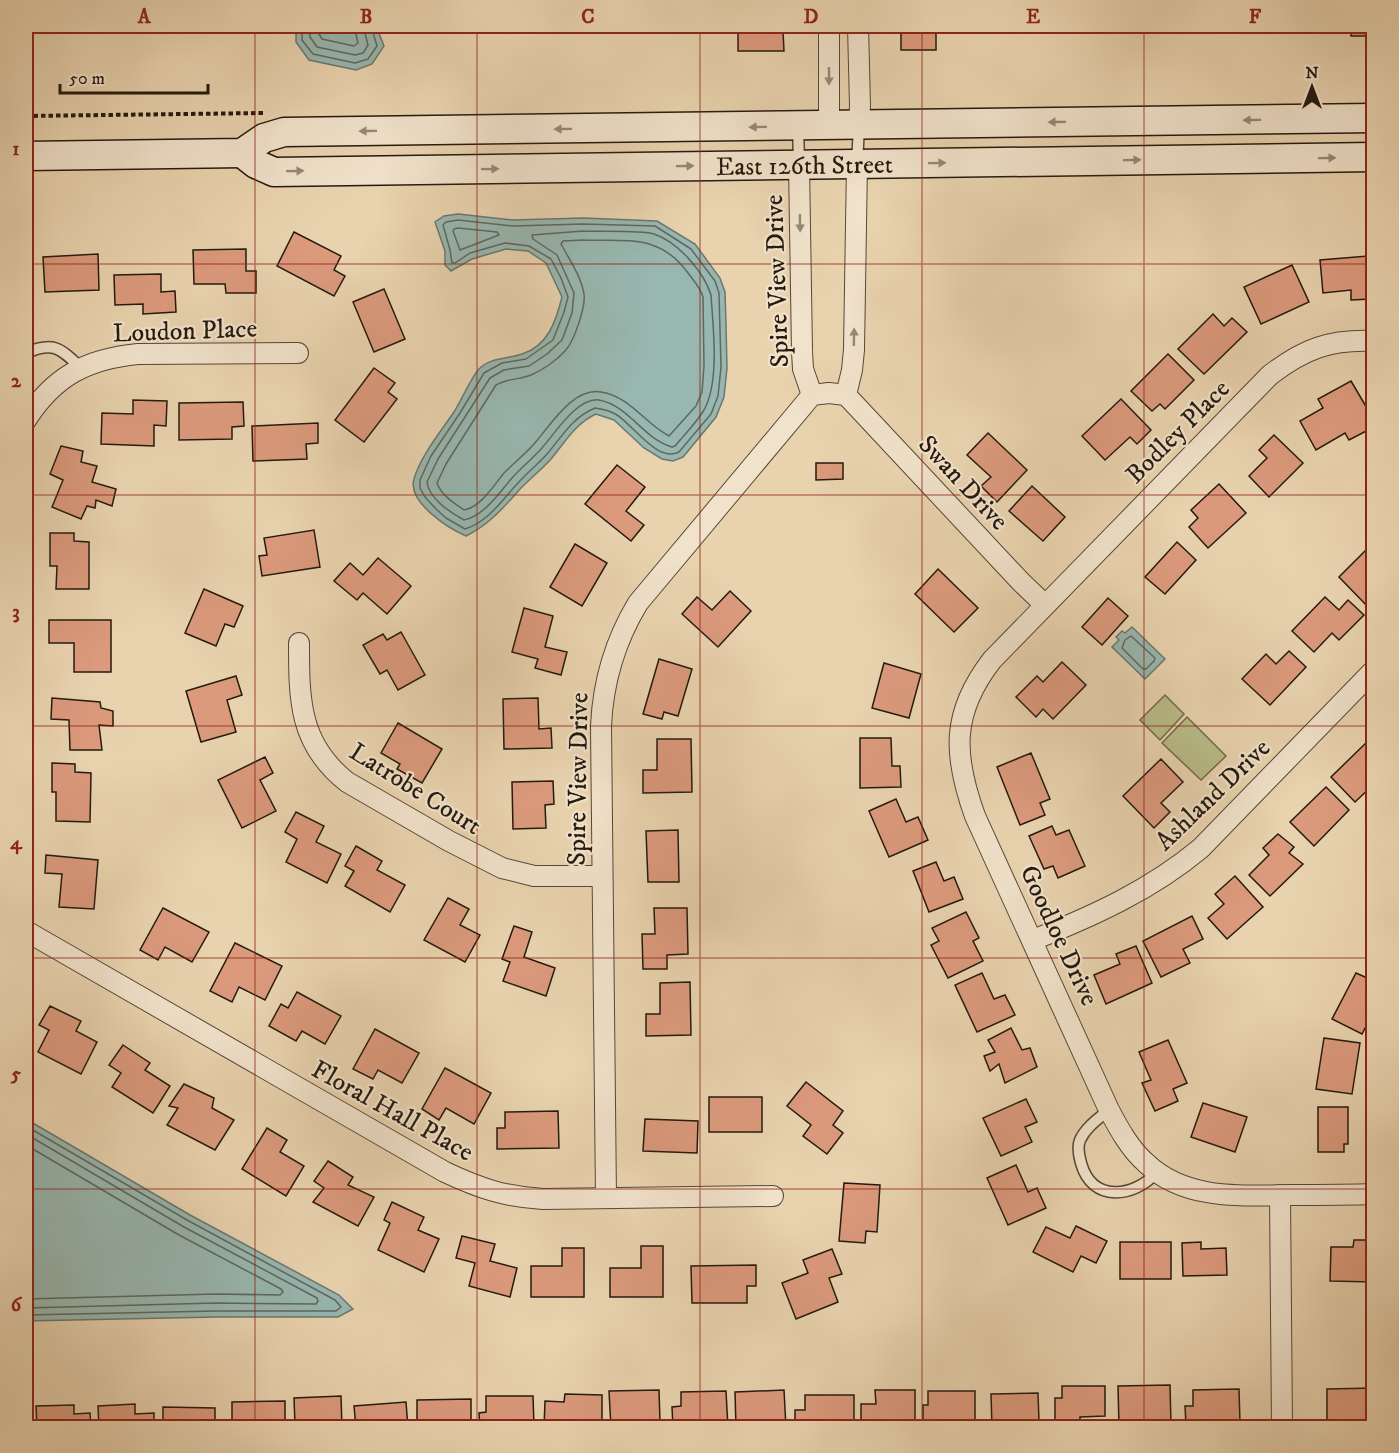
<svg xmlns="http://www.w3.org/2000/svg" width="1399" height="1453" font-family="'IM FELL DW Pica',serif">
	<rect width="100%" height="100%" fill="#e9d3af"/>
	<filter id="stains"><feTurbulence type="fractalNoise" baseFrequency=".00333" numOctaves="4"/><feColorMatrix values="0 0 0 0 .2 0 0 0 0 .09 0 0 0 0 .02 0 0 0 .5 -.17"/></filter>
	<radialGradient id="worn" r=".72"><stop offset=".6" stop-color="#630" stop-opacity="0"/><stop offset="1" stop-color="#630" stop-opacity=".3"/></radialGradient>
	<g fill="#b9bc89" stroke="#6e6b4c" stroke-width="1.5">
		<polygon points="1165,695 1184,714 1160,740 1140,720"/>
		<polygon points="1187,717 1226,756 1201,780 1162,743"/>
	</g>
	<g fill="#98b7b0" stroke="#6a786f" stroke-width="1.5">
		<polygon points="296,26 376,26 384,46 372,64 356,70 309,60 296,42"/>
		<path d="M458,214L513,220L583,218L657,221L695,244L720,278L725,292L726,324L727,368L724,397L716,417L683,457L673,461L662,459L644,448L614,420L596,414C576,423 565,442 551,459C542,469 531,478 521,488C504,507 490,524 466,536C448,528 407,502 414,479C420,457 441,431 454,412C461,401 472,376 479,369C491,357 508,359 522,354C548,346 556,321 562,297L546,263L528,251L506,249L472,259L451,271L445,265V251L435,222L444,216Z"/>
		<polygon points="1132,627 1165,659 1145,679 1112,647 1119,640 1116,637 1122,631 1125,633"/>
		<polygon points="26,1119 190,1215 339,1295 353,1309 338,1317 216,1317 26,1321"/>
	</g>
	<g fill="none" stroke-linecap="round" stroke-linejoin="round">
		<g stroke="#5e685f" stroke-width="1.5">
			<polyline points="302,26 302,40 313,54 355,63 368,59 377,46 371,26"/>
			<polyline points="309,26 310,37 317,47 355,55 363,53 368,45 363,26"/>
			<polyline points="318,26 319,34 322,39 354,46 358,43 354,26"/>
			<path d="M458,220L513,226L583,224L655,226L691,249L715,281L719,293L721,367L718,396L711,414L679,452C658,463 634,426 617,415C611,411 602,409 595,408C573,417 562,436 548,453C538,464 527,473 518,483C502,500 488,522 465,529L446,518L436,509L425,497L420,488V480L431,456L460,413L484,373L502,363L526,359L553,340L564,312L568,297L561,278L551,259L529,246L505,243L470,253L455,263H452L450,250L443,225L446,222Z"/>
			<polygon points="458,228 497,232 499,235 460,250 453,231 454,229"/>
			<path d="M583,231C599,232 641,230 654,234C678,242 704,272 711,295C713,327 720,381 704,410C697,422 685,434 675,446L672,447C643,439 630,406 599,400C577,397 554,435 541,449C532,459 521,468 512,478C499,493 484,516 464,520C450,512 429,499 427,482L438,459L490,378L504,370L529,366L547,354L562,340L572,313L574,293L557,255L533,239L532,235Z"/>
			<path d="M583,240C627,242 659,233 688,273C694,281 700,287 703,297L704,366L702,392L696,406L669,436C644,423 631,397 601,392C573,387 550,426 534,444C525,454 514,463 504,473C494,485 481,507 464,510C454,503 441,495 437,483L446,464L496,385C508,378 519,380 531,375C543,370 557,360 565,351C574,342 586,306 584,294C581,276 569,259 561,244L563,241Z"/>
			<polygon points="1131,636 1155,658 1154,661 1146,669 1143,669 1122,648 1125,640"/>
			<polyline points="26,1126 187,1220 335,1300 341,1307 336,1311 216,1311 26,1315"/>
			<polyline points="26,1134 184,1227 317,1298 318,1301 316,1304 216,1303 26,1308"/>
			<polyline points="26,1145 179,1235 281,1289 283,1292 280,1295 216,1294 26,1299"/>
		</g>
	</g>
	<g fill="#dc9a7d" stroke="#241a0e" stroke-width="1.5">
		<polygon points="738,26 772,26 772,31 783,31 784,51 738,51"/>
		<rect x="901" y="26" width="35" height="24"/>
		<rect x="1351" y="26" width="23" height="10"/>
		<polygon points="294,232 341,256 334,270 345,276 334,296 277,266"/>
		<polygon points="246,249 246,271 256,271 256,293 226,293 225,284 194,284 193,250"/>
		<polygon points="98,254 99,290 45,292 43,257"/>
		<polygon points="1368,256 1371,299 1351,300 1351,290 1323,293 1320,260"/>
		<polygon points="1292,265 1309,302 1261,324 1244,287"/>
		<polygon points="161,274 161,292 175,291 176,312 143,314 143,304 115,305 114,275"/>
		<polygon points="384,289 405,339 374,352 353,302"/>
		<polygon points="1213,314 1224,326 1232,318 1247,332 1204,374 1178,349"/>
		<polygon points="1168,354 1194,380 1165,409 1160,404 1152,411 1131,391"/>
		<polygon points="374,368 395,383 388,392 397,399 364,442 335,420"/>
		<polygon points="1351,381 1374,420 1374,427 1349,440 1345,433 1316,450 1300,421 1323,408 1318,399"/>
		<polygon points="1121,399 1151,430 1137,444 1130,437 1105,460 1082,436"/>
		<polygon points="133,400 167,401 166,426 154,425 154,446 101,444 102,413 133,414"/>
		<polygon points="243,402 244,426 232,427 232,439 179,440 179,403"/>
		<polygon points="318,423 318,443 306,444 307,459 253,461 252,426"/>
		<polygon points="988,433 1027,470 997,502 981,486 991,477 967,455"/>
		<polygon points="1274,435 1303,463 1269,497 1249,476 1267,458 1259,450"/>
		<polygon points="61,446 83,451 81,462 97,466 92,482 116,489 112,506 96,500 95,508 87,506 81,519 52,507 63,480 50,474"/>
		<polygon points="816,463 843,463 843,479 816,480"/>
		<polygon points="617,465 645,487 626,511 644,525 631,541 585,504"/>
		<polygon points="1219,484 1246,513 1208,548 1189,527 1198,518 1191,510"/>
		<polygon points="1032,486 1065,517 1043,541 1009,511"/>
		<polygon points="314,530 320,567 262,576 259,556 267,555 264,538"/>
		<polygon points="50,533 74,533 74,541 89,542 89,589 56,589 57,566 50,566"/>
		<polygon points="1177,542 1196,560 1165,594 1145,577"/>
		<polygon points="1374,542 1374,605 1370,609 1339,577"/>
		<polygon points="575,544 607,563 582,606 550,587"/>
		<polygon points="378,558 411,586 387,614 363,593 357,600 334,581 350,563 363,575"/>
		<polygon points="938,569 978,608 954,632 915,594"/>
		<polygon points="204,589 243,606 234,627 225,624 216,646 185,633"/>
		<polygon points="730,591 751,611 718,647 682,614 697,597 712,610"/>
		<polygon points="1325,597 1339,610 1348,600 1364,615 1339,640 1332,633 1314,652 1292,631"/>
		<polygon points="1108,598 1128,616 1102,645 1082,627"/>
		<polygon points="524,608 553,616 545,647 567,652 561,675 535,668 538,659 512,652"/>
		<polygon points="49,620 111,620 111,672 74,672 74,643 49,643"/>
		<polygon points="401,632 425,675 398,690 387,670 380,674 363,645 383,634 387,640"/>
		<polygon points="1289,651 1306,667 1270,705 1242,679 1266,654 1276,664"/>
		<polygon points="659,659 692,669 678,716 664,712 662,719 643,714"/>
		<polygon points="1062,662 1086,685 1053,719 1043,709 1036,717 1016,697 1037,676 1043,682"/>
		<polygon points="884,663 921,674 909,718 872,708"/>
		<polygon points="236,676 242,695 227,700 236,732 201,742 186,691"/>
		<polygon points="52,698 100,702 101,708 113,711 113,726 99,725 102,750 70,750 69,720 51,719"/>
		<polygon points="538,698 539,729 551,728 552,748 504,749 503,699"/>
		<polygon points="398,723 442,749 422,783 397,769 400,764 381,753"/>
		<polygon points="860,738 891,738 892,766 900,766 901,787 860,788"/>
		<polygon points="657,739 691,739 692,792 643,793 643,770 657,770"/>
		<polygon points="1369,740 1374,745 1374,784 1355,802 1331,777"/>
		<polygon points="1031,753 1050,799 1040,803 1045,815 1020,825 997,767"/>
		<polygon points="265,757 273,773 260,780 276,811 242,828 218,780"/>
		<polygon points="1161,759 1183,782 1161,803 1170,812 1154,828 1123,796"/>
		<polygon points="52,763 75,764 75,772 91,773 90,822 56,821 56,792 52,792"/>
		<polygon points="553,781 554,804 545,805 546,828 513,829 512,782"/>
		<polygon points="1326,787 1349,810 1314,846 1290,822"/>
		<polygon points="896,799 906,822 918,817 928,840 889,857 869,811"/>
		<polygon points="296,812 324,826 316,842 341,854 327,883 286,862 297,839 285,832"/>
		<polygon points="1052,826 1056,835 1069,830 1085,866 1058,878 1053,866 1044,869 1029,836"/>
		<polygon points="678,830 679,882 648,882 646,831"/>
		<polygon points="1278,834 1294,847 1289,853 1303,864 1270,896 1249,875 1269,855 1263,848"/>
		<polygon points="356,846 382,861 377,870 405,885 390,912 345,886 354,871 345,866"/>
		<polygon points="46,855 98,860 94,909 59,907 62,874 45,873"/>
		<polygon points="936,862 944,881 954,877 963,899 929,912 913,871"/>
		<polygon points="1235,876 1263,907 1227,939 1208,918 1224,904 1215,894"/>
		<polygon points="448,898 469,909 460,925 480,935 465,962 424,940"/>
		<polygon points="163,908 209,932 192,962 165,947 158,960 140,950"/>
		<polygon points="654,908 687,908 688,954 667,955 667,969 643,969 642,934 655,934"/>
		<polygon points="966,912 979,938 973,941 983,961 948,978 931,945 939,941 932,928"/>
		<polygon points="1192,916 1203,939 1183,949 1190,963 1161,977 1143,941"/>
		<polygon points="514,926 532,932 524,957 555,968 546,996 503,981 510,962 502,959"/>
		<polygon points="235,943 282,966 265,1000 239,987 232,1002 210,991"/>
		<polygon points="1136,946 1152,983 1106,1004 1094,975 1120,964 1116,954"/>
		<polygon points="982,973 994,999 1005,995 1015,1015 977,1032 955,985"/>
		<polygon points="1356,973 1374,981 1374,1011 1362,1034 1332,1019"/>
		<polygon points="690,982 691,1035 646,1036 646,1014 660,1014 660,983"/>
		<polygon points="297,992 341,1016 325,1044 302,1031 296,1041 269,1026 281,1004 288,1008"/>
		<polygon points="50,1006 81,1021 76,1031 97,1042 81,1074 38,1052 49,1030 39,1025"/>
		<polygon points="1011,1028 1022,1050 1030,1048 1037,1067 1005,1083 999,1064 990,1071 984,1056 995,1052 988,1040"/>
		<polygon points="375,1029 419,1053 402,1083 378,1070 373,1079 353,1069"/>
		<polygon points="1324,1038 1360,1043 1352,1094 1316,1089"/>
		<polygon points="1168,1040 1187,1083 1173,1089 1178,1101 1155,1111 1142,1083 1151,1080 1139,1052"/>
		<polygon points="123,1045 150,1063 145,1070 170,1086 153,1113 112,1087 121,1073 109,1065"/>
		<polygon points="445,1068 491,1093 474,1124 446,1108 439,1120 422,1109"/>
		<polygon points="806,1082 843,1111 833,1125 843,1133 827,1154 803,1136 811,1125 787,1106"/>
		<polygon points="184,1084 214,1098 212,1108 234,1120 215,1150 167,1125 178,1108 169,1106"/>
		<rect x="709" y="1097" width="53" height="35"/>
		<polygon points="1026,1099 1037,1122 1025,1127 1032,1142 1001,1156 983,1118"/>
		<polygon points="1203,1103 1247,1117 1235,1152 1191,1137"/>
		<polygon points="1318,1107 1348,1107 1348,1144 1344,1144 1344,1152 1318,1152"/>
		<polygon points="558,1111 559,1148 497,1149 497,1128 505,1128 505,1112"/>
		<polygon points="645,1119 698,1121 697,1153 643,1151"/>
		<polygon points="267,1128 287,1140 280,1152 304,1166 286,1196 242,1169"/>
		<polygon points="328,1161 353,1177 348,1185 374,1197 358,1226 313,1202 324,1188 314,1181"/>
		<polygon points="1016,1165 1028,1192 1037,1188 1046,1208 1008,1225 987,1178"/>
		<polygon points="844,1183 880,1185 877,1232 866,1231 865,1243 839,1241"/>
		<polygon points="392,1202 424,1217 418,1230 439,1239 424,1272 378,1250 390,1223 384,1220"/>
		<polygon points="1076,1226 1107,1241 1096,1263 1081,1256 1073,1272 1033,1252 1046,1227 1070,1238"/>
		<polygon points="462,1236 495,1244 490,1261 517,1268 510,1297 469,1286 475,1263 456,1258"/>
		<polygon points="1354,1240 1374,1240 1374,1282 1330,1281 1331,1247 1353,1247"/>
		<rect x="1120" y="1242" width="51" height="37"/>
		<polygon points="1201,1242 1201,1249 1226,1248 1227,1275 1183,1276 1182,1243"/>
		<polygon points="641,1246 663,1246 663,1297 610,1297 610,1268 641,1268"/>
		<polygon points="562,1248 584,1248 584,1297 531,1297 531,1266 562,1266"/>
		<polygon points="832,1249 842,1274 829,1278 838,1302 796,1319 782,1283 808,1273 803,1260"/>
		<polygon points="756,1265 756,1286 747,1286 747,1303 692,1303 691,1266"/>
		<polygon points="1170,1385 1171,1425 1119,1426 1118,1386"/>
		<polygon points="1062,1386 1105,1386 1105,1416 1080,1417 1080,1428 1055,1428 1055,1398 1062,1398"/>
		<polygon points="1374,1388 1374,1427 1327,1427 1327,1389"/>
		<polygon points="1239,1389 1240,1423 1186,1425 1185,1406 1193,1406 1193,1390"/>
		<polygon points="659,1390 660,1422 638,1423 638,1428 611,1428 609,1391"/>
		<polygon points="784,1390 786,1428 736,1428 735,1392"/>
		<polygon points="875,1390 915,1390 915,1428 881,1428 881,1426 861,1427 861,1404 876,1404"/>
		<polygon points="726,1391 728,1428 673,1428 672,1407 681,1406 681,1392"/>
		<polygon points="928,1391 975,1391 975,1420 950,1420 950,1428 923,1428 923,1405 928,1405"/>
		<polygon points="1038,1393 1039,1421 1024,1421 1024,1428 992,1428 991,1394"/>
		<polygon points="565,1394 602,1395 602,1428 544,1428 545,1401 564,1402"/>
		<polygon points="805,1395 854,1395 854,1428 795,1428 795,1410 805,1410"/>
		<polygon points="341,1396 342,1428 318,1428 317,1424 295,1425 294,1398"/>
		<polygon points="486,1396 533,1396 534,1426 480,1428 479,1413 486,1412"/>
		<polygon points="471,1399 471,1428 417,1428 417,1400"/>
		<polygon points="285,1401 285,1428 232,1428 232,1402"/>
		<polygon points="406,1402 408,1428 356,1428 354,1406"/>
		<polygon points="135,1404 135,1414 154,1413 154,1428 99,1428 98,1406"/>
		<polygon points="74,1405 74,1414 90,1413 91,1428 37,1428 36,1406"/>
		<polygon points="163,1407 215,1408 215,1428 163,1428"/>
	</g>
	<g fill="none" stroke-linecap="round" stroke-linejoin="round">
		<defs>
			<g id="lane">
				<polyline points="798,127 799,162"/>
				<polyline points="857,164 859,126"/>
				<path d="M26,353C53,341 60,348 80,367"/>
				<path d="M1109,1110C1098,1119 1086,1127 1080,1140C1077,1147 1079,1156 1081,1163C1092,1203 1134,1198 1157,1172"/>
			</g>
			<g id="street">
				<polyline points="829,26 829,126"/>
				<polyline points="858,26 860,106 859,126"/>
				<polyline points="799,165 802,351 803,369 812,395"/>
				<path d="M1374,341C1330,339 1304,349 1270,375L992,660C951,713 953,755 975,816L1109,1110C1119,1129 1130,1149 1146,1163C1184,1200 1241,1196 1290,1195C1318,1195 1346,1195 1374,1194"/>
				<polyline points="846,395 1021,582 1044,604"/>
				<polyline points="846,395 852,370 854,350 857,164"/>
				<path d="M26,420C54,376 87,359 138,354L298,353"/>
				<path d="M299,643C299,700 299,744 347,782L449,841L502,868L534,876H601"/>
				<path d="M26,931L445,1172C479,1188 505,1197 543,1199L773,1196"/>
				<path d="M1033,940C1093,916 1151,890 1201,848L1374,670"/>
				<polyline points="1280,1195 1282,1428"/>
				<path d="M606,1198L601,726C603,681 615,641 638,603L812,395L829,393L846,395"/>
			</g>
			<g id="secondary">
				<path id="s1" d="M242,153L256,164L274,172L1374,157"/>
				<polyline points="26,156 242,153 264,138 284,132 1374,118"/>
			</g>
		</defs>
		<use href="#lane" stroke="#554836" stroke-width="13"/>
		<use href="#street" stroke="#554836" stroke-width="22"/>
		<use href="#secondary" stroke="#241a0e" stroke-width="31"/>
		<polyline stroke="#241a0e" stroke-width="4" stroke-dasharray="4.5 3" stroke-linecap="butt" points="26,116 263,113"/>
		<use href="#lane" stroke="#f1e2cb" stroke-width="10"/>
		<use href="#street" stroke="#f1e2cb" stroke-width="20"/>
		<use href="#secondary" stroke="#f1e2cb" stroke-width="28"/>
	</g>
	<defs><path id="oneway-solid" d="M-6-.8H1V-3.2L6.5 0L1 3.2V.8H-6Z" transform="scale(1.5)"/></defs>
	<g fill="#958876">
		<use href="#oneway-solid" transform="translate(829 76) rotate(90)"/>
		<use href="#oneway-solid" transform="translate(1252 120) rotate(179)"/>
		<use href="#oneway-solid" transform="translate(1057 122) rotate(179)"/>
		<use href="#oneway-solid" transform="translate(758 127) rotate(179)"/>
		<use href="#oneway-solid" transform="translate(563 129) rotate(179)"/>
		<use href="#oneway-solid" transform="translate(368 131) rotate(179)"/>
		<use href="#oneway-solid" transform="translate(1327 158) rotate(-1)"/>
		<use href="#oneway-solid" transform="translate(1132 160) rotate(-1)"/>
		<use href="#oneway-solid" transform="translate(937 163) rotate(-1)"/>
		<use href="#oneway-solid" transform="translate(685 166) rotate(-1)"/>
		<use href="#oneway-solid" transform="translate(490 169) rotate(-1)"/>
		<use href="#oneway-solid" transform="translate(295 171) rotate(-1)"/>
		<use href="#oneway-solid" transform="translate(800 223) rotate(89)"/>
		<use href="#oneway-solid" transform="translate(854 337) rotate(-89)"/>
	</g>
	<path fill="none" stroke="#8f2418" stroke-width="1.5" stroke-opacity="0.55" d="M255,26V1428M477,26V1428M700,26V1428M922,26V1428M1144,26V1428M26,264H1374M26,495H1374M26,726H1374M26,958H1374M26,1189H1374"/>
	<g text-anchor="middle" stroke-width="4.5" stroke-linejoin="round" paint-order="stroke">
		<g font-size="26" fill="#241a0e" stroke="#f1e2cb">
			<text dy="9" stroke="none"><textPath href="#s1" startOffset="568">East 126th Street</textPath></text>
			<text transform="translate(776 281) rotate(-92)" y="9">Spire View Drive</text>
			<text transform="translate(185 330) rotate(-2)" y="9">Loudon Place</text>
			<text transform="translate(1177 431) rotate(-45)" y="9">Bodley Place</text>
			<text transform="translate(964 482) rotate(47)" y="9">Swan Drive</text>
			<text transform="translate(577 779) rotate(-89)" y="9">Spire View Drive</text>
			<text transform="translate(416 788) rotate(32)" y="9">Latrobe Court</text>
			<text transform="translate(1212 794) rotate(-44)" y="9">Ashland Drive</text>
			<text transform="translate(1060 935) rotate(65)" y="9">Goodloe Drive</text>
			<text transform="translate(393 1110) rotate(29)" y="9">Floral Hall Place</text>
		</g>
	</g>
	<rect width="1399" height="1453" fill="none" stroke="#e9d3af" stroke-width="66"/>
	<g transform="translate(1312 87)" stroke="#f1e2cb" stroke-width="4.5" paint-order="stroke">
	<path d="M0-4.5L10 22L0 15L-10 22Z" fill="#241a0e"/>
	<text y="-9" font-size="16" font-weight="bold" text-anchor="middle" fill="#241a0e">N</text>
	</g>
	<path d="M60 84v9h148v-9" fill="none" stroke="#241a0e" stroke-width="3"/>
	<text x="69" y="84" font-size="18" fill="#241a0e" stroke="#f1e2cb" stroke-width="4.5" paint-order="stroke">50 m</text>
	<rect x="33" y="33" width="1333" height="1387" fill="none" stroke="#8f2418" stroke-width="2"/>
	<g font-size="20" text-anchor="middle" font-weight="bold" fill="#8f2418">
		<text x="144" y="23">A</text>
		<text x="366" y="23">B</text>
		<text x="588" y="23">C</text>
		<text x="811" y="23">D</text>
		<text x="1033" y="23">E</text>
		<text x="1255" y="23">F</text>
		<text x="16" y="155">1</text>
		<text x="16" y="387">2</text>
		<text x="16" y="618">3</text>
		<text x="16" y="849">4</text>
		<text x="16" y="1080">5</text>
		<text x="16" y="1311">6</text>
	</g>
	<rect width="100%" height="100%" filter="url(#stains)"/>
	<rect width="100%" height="100%" fill="url(#worn)"/>
</svg>
